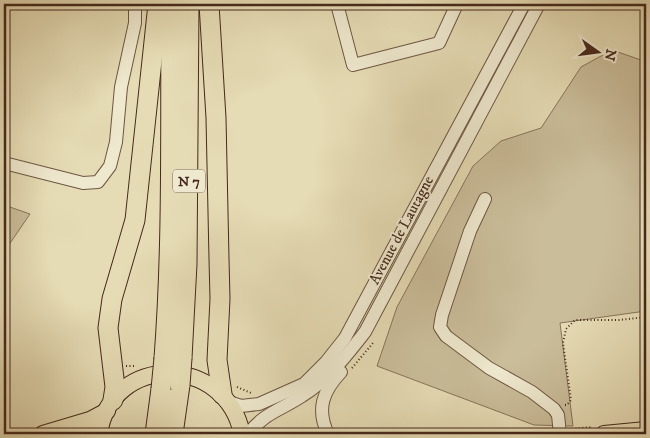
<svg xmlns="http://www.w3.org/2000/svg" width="650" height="438" font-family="'IM FELL DW Pica',serif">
	<rect width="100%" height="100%" fill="#e5dbb4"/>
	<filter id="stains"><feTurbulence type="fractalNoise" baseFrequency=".004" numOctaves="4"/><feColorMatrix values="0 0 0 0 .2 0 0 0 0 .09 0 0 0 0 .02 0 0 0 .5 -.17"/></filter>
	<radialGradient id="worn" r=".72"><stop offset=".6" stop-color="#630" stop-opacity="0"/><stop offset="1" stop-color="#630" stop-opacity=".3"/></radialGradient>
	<g fill="#cabd9a" stroke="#88735b">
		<polygon points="612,50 641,60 646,59 646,311 560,323 573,426 534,425 377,366 397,307 473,166 501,141 541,128 581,67"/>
		<polygon points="4,205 30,214 4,252"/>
	</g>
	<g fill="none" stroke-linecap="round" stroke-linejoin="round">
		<defs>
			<g id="minor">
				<polyline points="337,4 353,65 439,43 457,4"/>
				<polyline points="4,163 83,183 98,182 110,166 116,142 121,87 135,23 135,4"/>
				<polyline points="485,199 470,231 442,315 440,327 446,336 489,368 532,392 554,409 558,415 560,434"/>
				<polyline points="229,402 241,406 259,404 304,384 326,362 345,338 524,4"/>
				<path d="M248,434C264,413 281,410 302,396C328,380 347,355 365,332L539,4"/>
				<path d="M328,434C316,409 323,391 341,372"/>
			</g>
			<g id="major">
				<polyline points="43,434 90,420 107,411"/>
				<path d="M99,434C111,353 226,354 242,434"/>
				<polyline points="604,434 646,430"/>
			</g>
			<g id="highway">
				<polyline points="209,4 216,118 219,259 220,299 217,360 222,394"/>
				<path d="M164,358C173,240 170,122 171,4"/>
				<polyline points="182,358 187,264 189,4"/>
				<polyline points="113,400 115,387 108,328 112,299 135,220 158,4"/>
				<polyline points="155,434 161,389"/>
				<polyline points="173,434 180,385"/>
			</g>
		</defs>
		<use href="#minor" stroke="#6e5642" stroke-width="14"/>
		<use href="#major" stroke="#46291c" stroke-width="18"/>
		<use href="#highway" stroke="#46291c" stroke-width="21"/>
		<g stroke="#46291c" stroke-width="2" stroke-dasharray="1 2.5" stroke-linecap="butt">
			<polyline points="126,366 136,366"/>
			<polyline points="352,368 373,343"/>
			<polyline points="237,387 251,393"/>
			<polyline points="565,405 567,405 571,400 563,343 566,329 575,320 619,320 646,317"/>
			<polyline points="572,429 592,427"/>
			<polyline points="269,430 275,434"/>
			<polyline points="525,434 547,431"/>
		</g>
		<use href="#minor" stroke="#eee8ce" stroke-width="12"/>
		<use href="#major" stroke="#e5dbb4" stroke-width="16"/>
		<use href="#highway" stroke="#e5dbb4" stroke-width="19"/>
		<defs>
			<g id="highway-bridge">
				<polyline points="180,385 182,358"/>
				<polyline points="161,389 164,358"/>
			</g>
		</defs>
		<use href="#highway-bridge" stroke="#46291c" stroke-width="21" stroke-linecap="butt"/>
		<use href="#highway-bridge" stroke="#e5dbb4" stroke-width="19"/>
	</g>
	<g text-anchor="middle" stroke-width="4" stroke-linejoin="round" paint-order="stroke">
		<rect fill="#eee8ce" stroke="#786251" stroke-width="1" x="173" y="169.5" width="32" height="23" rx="4"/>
		<g font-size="14" font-weight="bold" fill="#46291c">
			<text x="189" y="186">N 7</text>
		</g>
		<g font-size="15" fill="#46291c" stroke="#eee8ce">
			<text transform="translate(401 230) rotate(-62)" y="5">Avenue de Lautagne</text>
		</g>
	</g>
	<rect width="650" height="438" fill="none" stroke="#e5dbb4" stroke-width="20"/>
	<rect x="5" y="5" width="640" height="428" fill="none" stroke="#46291c" stroke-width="2.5"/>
	<rect x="10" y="10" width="630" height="418" fill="none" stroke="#46291c"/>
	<g transform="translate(598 52) rotate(104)" stroke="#eee8ce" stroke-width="4" paint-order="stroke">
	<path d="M0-4L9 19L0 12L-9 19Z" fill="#46291c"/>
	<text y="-8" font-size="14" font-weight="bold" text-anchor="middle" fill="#46291c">N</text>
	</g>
	<rect width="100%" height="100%" filter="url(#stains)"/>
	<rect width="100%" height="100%" fill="url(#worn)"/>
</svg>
